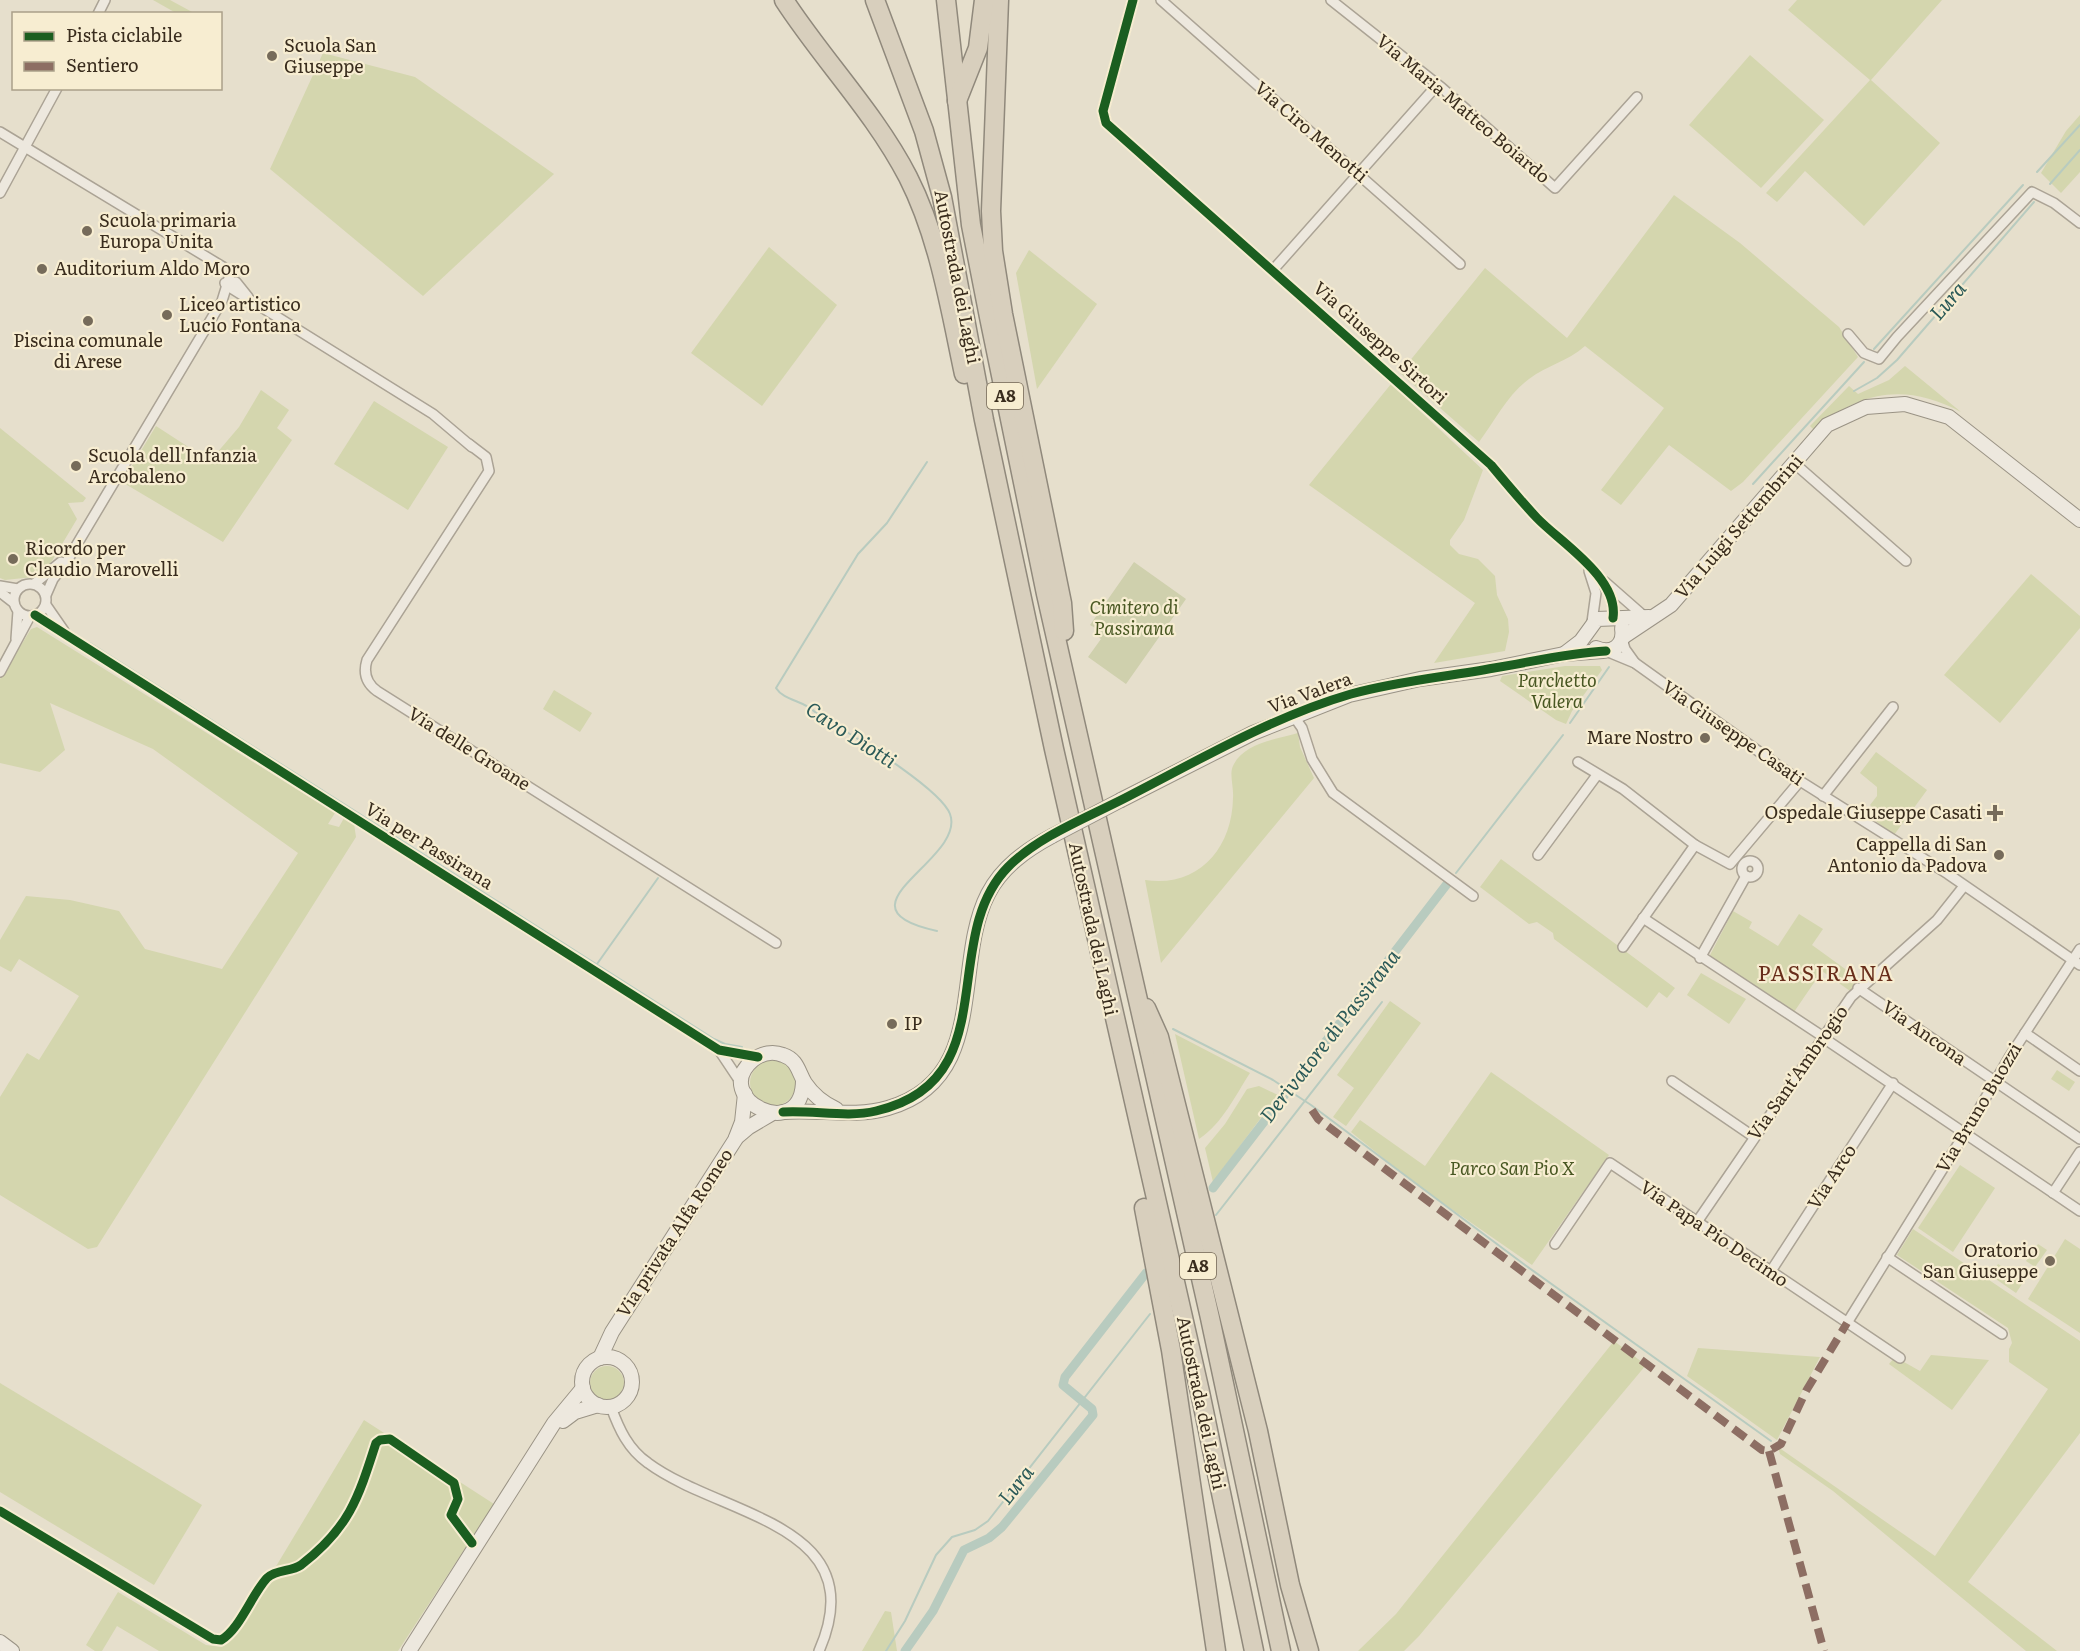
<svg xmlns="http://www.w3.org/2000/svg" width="2080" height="1651" font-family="Literata,serif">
	<rect width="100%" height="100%" fill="#e6dfcc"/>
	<g fill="#d4d6ae">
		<polygon points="153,0 170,0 194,13 176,13"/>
		<polygon points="1797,0 1942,0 1871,80 1940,143 1864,226 1805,171 1777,202 1766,193 1870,80 1788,10"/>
		<polygon points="323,53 415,77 554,174 423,296 270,169"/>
		<polygon points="1750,55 1824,120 1761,188 1689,125"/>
		<polygon points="2080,115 2080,172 2061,193 2041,173 2066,131"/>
		<path d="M1674,195L1740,243L1839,327L1858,357L1743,482L1731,491L1669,445L1621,505L1601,490L1664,408L1585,346C1567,362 1547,365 1529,379C1508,394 1494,422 1479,442L1400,373L1485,268L1567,338Z"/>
		<polygon points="769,247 837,305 762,406 691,353"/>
		<polygon points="1029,250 1097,304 1037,389 1016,273"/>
		<polygon points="233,299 246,304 241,313 226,304"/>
		<path d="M1905,366L1961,412C1907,383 1860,390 1814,430L1810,426L1849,386L1858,394L1889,380Z"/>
		<polygon points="1391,384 1483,470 1464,520 1450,540 1450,545 1459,554 1478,559 1495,576 1497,595 1508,619 1509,632 1505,651 1434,663 1475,603 1309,485"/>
		<polygon points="261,390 289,410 277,428 292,440 223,542 122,482 156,426 210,461 239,427"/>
		<polygon points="374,401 448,447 408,510 334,464"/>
		<polygon points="0,428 86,498 83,502 68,503 77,519 43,576 5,580 0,578"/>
		<polygon points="2031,574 2080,616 2080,628 2000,723 1944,675"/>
		<polygon points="37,627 335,813 328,824 339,827 344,818 354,824 356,837 97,1247 88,1249 0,1195 0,1097 27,1053 39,1060 79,996 19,959 11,972 0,966 0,940 26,896 70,900 119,911 145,949 222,969 298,853 153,749 50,703 65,750 40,772 0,763 0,679 31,629"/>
		<polygon points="1565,666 1600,666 1602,670 1572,711 1566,724 1556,720 1500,681 1502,676"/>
		<polygon points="554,690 592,713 580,732 543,709"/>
		<path d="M1298,733L1300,747L1314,778L1161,963L1145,880C1197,888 1232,850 1233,798C1234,788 1229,774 1233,766C1243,743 1277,739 1298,733Z"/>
		<polygon points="1876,752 1927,790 1894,835 1868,815 1873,808 1870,805 1877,796 1877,787 1860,773"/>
		<polygon points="1501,859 1675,988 1667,998 1659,992 1647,1008 1554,939 1553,933 1537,922 1529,924 1480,887"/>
		<polygon points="1733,911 1752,922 1749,928 1778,946 1799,914 1823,929 1812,945 1859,979 1850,991 1822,971 1794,1012 1711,958 1710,955"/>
		<polygon points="1701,973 1746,999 1729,1024 1687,995"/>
		<polygon points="1390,1001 1421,1023 1346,1126 1333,1117 1354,1088 1337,1075"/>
		<path d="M1175,1034L1250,1073C1235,1096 1222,1124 1199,1139Z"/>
		<circle cx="773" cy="1083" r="23"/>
		<polygon points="2057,1070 2075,1082 2069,1091 2051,1079"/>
		<polygon points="1491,1072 1609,1155 1532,1265 1414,1183 1351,1132 1360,1120 1425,1166"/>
		<polygon points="1259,1086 1278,1095 1213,1182 1205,1148 1225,1124 1247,1089"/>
		<polygon points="1960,1165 1995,1188 1953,1252 1918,1228"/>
		<polygon points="1913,1229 2080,1341 2080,1433 1968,1582 2057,1651 2026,1651 1833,1491 1780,1454 1778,1447 1935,1556 2048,1389 2009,1362 2009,1349 2012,1343 2008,1328 1897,1255"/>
		<polygon points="2065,1239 2080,1249 2080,1333 2028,1299"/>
		<polygon points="2038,1244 2047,1250 2035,1267 2026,1261"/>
		<polygon points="1998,1264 2024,1281 2016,1293 1990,1275"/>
		<polygon points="1614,1341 1646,1365 1419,1636 1404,1651 1358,1651 1396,1614"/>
		<polygon points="1698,1348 1820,1357 1777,1440 1687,1376"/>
		<polygon points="1931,1355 1989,1360 1952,1410 1889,1364 1895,1357 1920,1371"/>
		<circle cx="607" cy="1383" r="17"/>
		<polygon points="0,1383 202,1505 154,1585 0,1492"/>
		<polygon points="364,1420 494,1504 398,1651 159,1651 117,1626 102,1651 95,1651 86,1645 118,1592 206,1645 222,1647 269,1578"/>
		<polygon points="885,1611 891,1612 897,1651 862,1651"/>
	</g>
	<polygon fill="#cfd0ad" points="1134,562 1186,599 1126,684 1088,657 1101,639 1094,634 1097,629 1090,625"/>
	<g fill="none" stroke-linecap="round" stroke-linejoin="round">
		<g stroke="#b8cbbf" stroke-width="2">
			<polyline points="2037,172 2080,125"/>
			<polyline points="2050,184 2080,150"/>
			<polyline points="1874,349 2023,185"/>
			<polyline points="1854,391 1877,378 1897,360 2034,202"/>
			<path d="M927,462L887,523L858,554L776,688C784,701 803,700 815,712C843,730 940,787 950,814C967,860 828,908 937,931"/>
			<polyline points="1753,484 1864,362"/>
			<polyline points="90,643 714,1039 725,1044 742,1047"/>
			<polyline points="1570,723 1609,667"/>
			<polyline points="1456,873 1563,735"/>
			<polyline points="597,964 658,878"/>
			<polyline points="1173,1029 1273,1080 1311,1105 1525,1265 1771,1441"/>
			<polyline points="1216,1215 1382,1002"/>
			<polyline points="886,1651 905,1621 936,1555 952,1537 975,1530 988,1521 1150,1314"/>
		</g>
		<g stroke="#b8cbbf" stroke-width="9">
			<polyline points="1213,1188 1447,884"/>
			<polyline points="905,1651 933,1611 964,1550 989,1538 1002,1527 1093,1415 1092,1409 1063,1385 1065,1377 1146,1273"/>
		</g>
		<defs>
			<g id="street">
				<path d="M1133,0L1103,111L1106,123L1491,465C1506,483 1521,501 1537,518C1561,543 1619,578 1613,618"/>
				<polyline points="1161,0 1460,264"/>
				<polyline points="1331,0 1442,88 1555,188 1637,97"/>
				<polyline points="98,14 105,0"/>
				<polyline points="0,132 223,267 230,275 222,301 67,561 53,579 46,595"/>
				<polyline points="0,193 57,88"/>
				<polyline points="1273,270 1431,92"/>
				<polyline points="225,283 236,282 248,297"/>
				<polyline points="226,285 433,414 472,447"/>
				<polyline points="1848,334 1864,353 1879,359 1897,337 2032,192 2054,203 2080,223"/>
				<path d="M469,444L486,457L489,471L367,660C363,673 366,683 377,691L776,943"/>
				<polyline points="1794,463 1906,561"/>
				<polyline points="1589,571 1596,593 1592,622"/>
				<polyline points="1605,582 1646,618"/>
				<circle cx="30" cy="600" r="16"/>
				<polyline points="34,584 61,562"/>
				<polyline points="0,586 18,589"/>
				<polyline points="0,592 14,603"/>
				<polyline points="46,605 64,631"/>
				<polyline points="35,615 719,1050 758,1057"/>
				<polyline points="16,639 18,611"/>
				<polyline points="1622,639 1625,649 1635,663"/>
				<polyline points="1606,651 1635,663 1800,781 1948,874 2080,965"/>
				<polyline points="0,672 30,616"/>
				<polyline points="1293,715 1302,728 1312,759 1333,793 1473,896"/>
				<polyline points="1578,762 1623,789 1695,845 1730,864 1800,781"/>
				<polyline points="1823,796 1893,707"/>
				<polyline points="1538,855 1597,775"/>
				<circle cx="1750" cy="869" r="8"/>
				<polyline points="1643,918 1822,1036"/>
				<polyline points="1623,947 1695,845"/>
				<polyline points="1700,958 1746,876"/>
				<polyline points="1858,988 2080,1139"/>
				<polyline points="2025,1033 2080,1071"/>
				<polyline points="1822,1037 2080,1211"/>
				<polyline points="719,1050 741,1083"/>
				<polyline points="1672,1081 1754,1137"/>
				<polyline points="2053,1193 2080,1152"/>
				<polyline points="1697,1222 1851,997 1937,920 1964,886"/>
				<polyline points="1555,1244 1610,1163 1900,1358"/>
				<polyline points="1887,1257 2002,1334"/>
				<polyline points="1771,1271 1893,1083"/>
				<polyline points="1847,1323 1965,1133 2010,1056 2080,949"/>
				<path d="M611,1407C619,1429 628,1449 648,1463C721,1517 875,1523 819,1651"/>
			</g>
			<g id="secondary">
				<polyline points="1623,637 1671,605 1827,425 1866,407 1905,404 1949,417 2080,520"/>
				<path d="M1596,648C1612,655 1625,645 1622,628"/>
				<polyline points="1564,654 1581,641 1597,619 1649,617"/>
				<polyline points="1121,800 1253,733 1349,695 1420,679 1491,669 1564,654 1603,651"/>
				<path d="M803,1080C803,1146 708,1098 753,1060C762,1053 773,1051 783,1055C798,1060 798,1072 805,1083C813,1095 823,1103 836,1109"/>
				<path d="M783,1112C818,1109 854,1118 888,1108C990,1079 952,964 988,894C1002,867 1026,850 1052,836"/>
				<polyline points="736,1138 749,1127 771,1114"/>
				<circle cx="607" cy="1382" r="25"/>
				<polyline points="600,1358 612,1332 735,1140 742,1122 745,1094"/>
				<polyline points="563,1421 575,1412 598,1405"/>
				<polyline points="0,1642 12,1651"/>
				<polyline points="409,1651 554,1423 583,1388"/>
			</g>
			<g id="highway">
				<path d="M784,0C823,60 875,113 908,177C939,238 950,308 964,374"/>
				<polyline points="875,0 924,131 942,197 984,420 1054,749 1200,1392 1254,1651"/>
				<polyline points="946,0 971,225 989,317 1046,594 1210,1318 1281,1651"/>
				<polyline points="999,0 991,211 993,251 1003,314 1062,603 1064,631"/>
				<polyline points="957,101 978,48 984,0"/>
				<polyline points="1146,1008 1159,1037 1258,1431 1290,1585 1309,1651"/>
				<polyline points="1144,1208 1171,1350 1216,1651"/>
			</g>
		</defs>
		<use href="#street" stroke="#aba395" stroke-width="12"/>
		<use href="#secondary" stroke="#9a9385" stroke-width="16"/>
		<use href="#highway" stroke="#90897c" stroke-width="21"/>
		<use href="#street" stroke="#ede8de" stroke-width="9"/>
		<use href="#secondary" stroke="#ede8de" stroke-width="14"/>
		<use href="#highway" stroke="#d8cfbd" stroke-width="18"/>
		<defs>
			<polyline id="secondary-bridge" points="1052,836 1121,800"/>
		</defs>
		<use href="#secondary-bridge" stroke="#9a9385" stroke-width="16" stroke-linecap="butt"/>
		<use href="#secondary-bridge" stroke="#ede8de" stroke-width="14"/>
		<g stroke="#8d6e63" stroke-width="8" stroke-dasharray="15 8" stroke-linecap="butt">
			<polyline points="1312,1110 1318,1119 1762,1450 1769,1451 1781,1444 1806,1391 1847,1323"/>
			<polyline points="1769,1451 1824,1651"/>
		</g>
		<defs>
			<g id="cycleway">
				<path d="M1133,0L1103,111L1106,123L1491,465C1506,483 1521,501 1537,518C1561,543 1619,578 1613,618"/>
				<polyline points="35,615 719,1050 758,1057"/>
				<path d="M783,1112C814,1110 847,1118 876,1111C1007,1081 937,939 1008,867C1040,835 1089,817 1129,796C1201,759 1272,717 1351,694C1398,681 1446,677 1494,668C1531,662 1568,653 1606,651"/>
				<path d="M0,1511L213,1639L221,1640C240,1629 252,1594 267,1578C277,1569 291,1572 301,1565C349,1528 358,1499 376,1443L380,1440L390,1439L454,1483L458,1499L451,1515L472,1543"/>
			</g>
		</defs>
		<use href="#cycleway" stroke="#f7edd1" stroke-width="13"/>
		<use href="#cycleway" stroke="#1b5e20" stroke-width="9"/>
	</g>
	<g fill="#766b5a" stroke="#f7edd1" stroke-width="2">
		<circle cx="272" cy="56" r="6"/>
		<circle cx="87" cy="231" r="6"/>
		<circle cx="42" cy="269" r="6"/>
		<circle cx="167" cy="315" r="6"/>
		<circle cx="88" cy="321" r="6"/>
		<circle cx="76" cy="466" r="6"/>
		<circle cx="13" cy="559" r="6"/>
		<circle cx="1705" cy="738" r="6"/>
		<path d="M1992 804h6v6h6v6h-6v6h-6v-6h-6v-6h6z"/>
		<circle cx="1999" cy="855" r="6"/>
		<circle cx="892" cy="1024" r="6"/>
		<circle cx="2050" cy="1261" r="6"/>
	</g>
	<g text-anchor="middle" stroke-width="4.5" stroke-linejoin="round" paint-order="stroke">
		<g fill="#f7edd1" stroke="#726653" stroke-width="1.5">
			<rect x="987" y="383" width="36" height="26" rx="4.5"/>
			<rect x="1180" y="1253" width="36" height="26" rx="4.5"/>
		</g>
		<g font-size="16" font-weight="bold" fill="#392c1d">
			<text x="1005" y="402">A8</text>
			<text x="1198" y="1272">A8</text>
		</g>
		<g font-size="18" fill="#392c1d" stroke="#f7edd1" text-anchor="start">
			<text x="284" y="52">Scuola San<tspan x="284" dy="21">Giuseppe</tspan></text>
			<text x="99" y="227">Scuola primaria<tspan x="99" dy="21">Europa Unita</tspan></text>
			<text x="54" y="275">Auditorium Aldo Moro</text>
			<text x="179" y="311">Liceo artistico<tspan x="179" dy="21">Lucio Fontana</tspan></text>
			<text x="88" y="347" text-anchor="middle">Piscina comunale<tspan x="88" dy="21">di Arese</tspan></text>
			<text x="88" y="462">Scuola dell'Infanzia<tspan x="88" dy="21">Arcobaleno</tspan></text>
			<text x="25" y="555">Ricordo per<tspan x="25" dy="21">Claudio Marovelli</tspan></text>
			<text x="1693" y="744" text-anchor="end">Mare Nostro</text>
			<text x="1982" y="819" text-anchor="end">Ospedale Giuseppe Casati</text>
			<text x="1987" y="851" text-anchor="end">Cappella di San<tspan x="1987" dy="21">Antonio da Padova</tspan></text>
			<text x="904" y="1030">IP</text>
			<text x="2038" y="1257" text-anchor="end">Oratorio<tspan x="2038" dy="21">San Giuseppe</tspan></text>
		</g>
		<g font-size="18" fill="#392c1d" stroke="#f7edd1">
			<text transform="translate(1463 109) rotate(40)" y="6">Via Maria Matteo Boiardo</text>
			<text transform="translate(1311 132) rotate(41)" y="6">Via Ciro Menotti</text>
			<text transform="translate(957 277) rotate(79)" y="6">Autostrada dei Laghi</text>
			<text transform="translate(1380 343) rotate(42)" y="6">Via Giuseppe Sirtori</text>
			<text transform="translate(1739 527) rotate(-49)" y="6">Via Luigi Settembrini</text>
			<text transform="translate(1310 693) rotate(-20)" y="6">Via Valera</text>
			<text transform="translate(1733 733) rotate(35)" y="6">Via Giuseppe Casati</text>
			<text transform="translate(469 749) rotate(32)" y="6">Via delle Groane</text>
			<text transform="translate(429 846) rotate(32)" y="6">Via per Passirana</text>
			<text transform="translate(1093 929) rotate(78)" y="6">Autostrada dei Laghi</text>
			<text transform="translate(1924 1033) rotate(35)" y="6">Via Ancona</text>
			<text transform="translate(1798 1073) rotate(-55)" y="6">Via Sant'Ambrogio</text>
			<text transform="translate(1979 1108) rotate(-59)" y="6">Via Bruno Buozzi</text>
			<text transform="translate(1832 1177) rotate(-57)" y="6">Via Arco</text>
			<text transform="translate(675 1233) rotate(-57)" y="6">Via privata Alfa Romeo</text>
			<text transform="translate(1714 1234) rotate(34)" y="6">Via Papa Pio Decimo</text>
			<text transform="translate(1201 1403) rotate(78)" y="6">Autostrada dei Laghi</text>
		</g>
		<g font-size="18" font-style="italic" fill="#485722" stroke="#f7edd1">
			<text x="1134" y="614">Cimitero di<tspan x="1134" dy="21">Passirana</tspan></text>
			<text x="1557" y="687">Parchetto<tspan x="1557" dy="21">Valera</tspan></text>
			<text x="1512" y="1175">Parco San Pio X</text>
		</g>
		<g font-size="20" font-style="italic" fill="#2b5a58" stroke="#f7edd1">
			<text transform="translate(1948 301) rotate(-49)" y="7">Lura</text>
			<text transform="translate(851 735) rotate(33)" y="7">Cavo Diotti</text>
			<text transform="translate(1330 1036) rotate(-52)" y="7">Derivatore di Passirana</text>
			<text transform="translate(1016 1485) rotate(-52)" y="7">Lura</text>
		</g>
		<g font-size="21" letter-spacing="1.5" fill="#682d1a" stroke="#f7edd1">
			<text x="1826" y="981">PASSIRANA</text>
		</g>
	</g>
	<rect x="12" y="12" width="210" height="78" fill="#f7edd1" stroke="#aba089" stroke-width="1.5"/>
	<rect x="24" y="32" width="30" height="9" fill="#1b5e20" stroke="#aba089" stroke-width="1.5"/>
	<text x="66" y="42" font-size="18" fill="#392c1d">Pista ciclabile</text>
	<rect x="24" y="62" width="30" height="9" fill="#8d6e63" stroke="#aba089" stroke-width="1.5"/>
	<text x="66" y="72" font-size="18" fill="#392c1d">Sentiero</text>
</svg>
